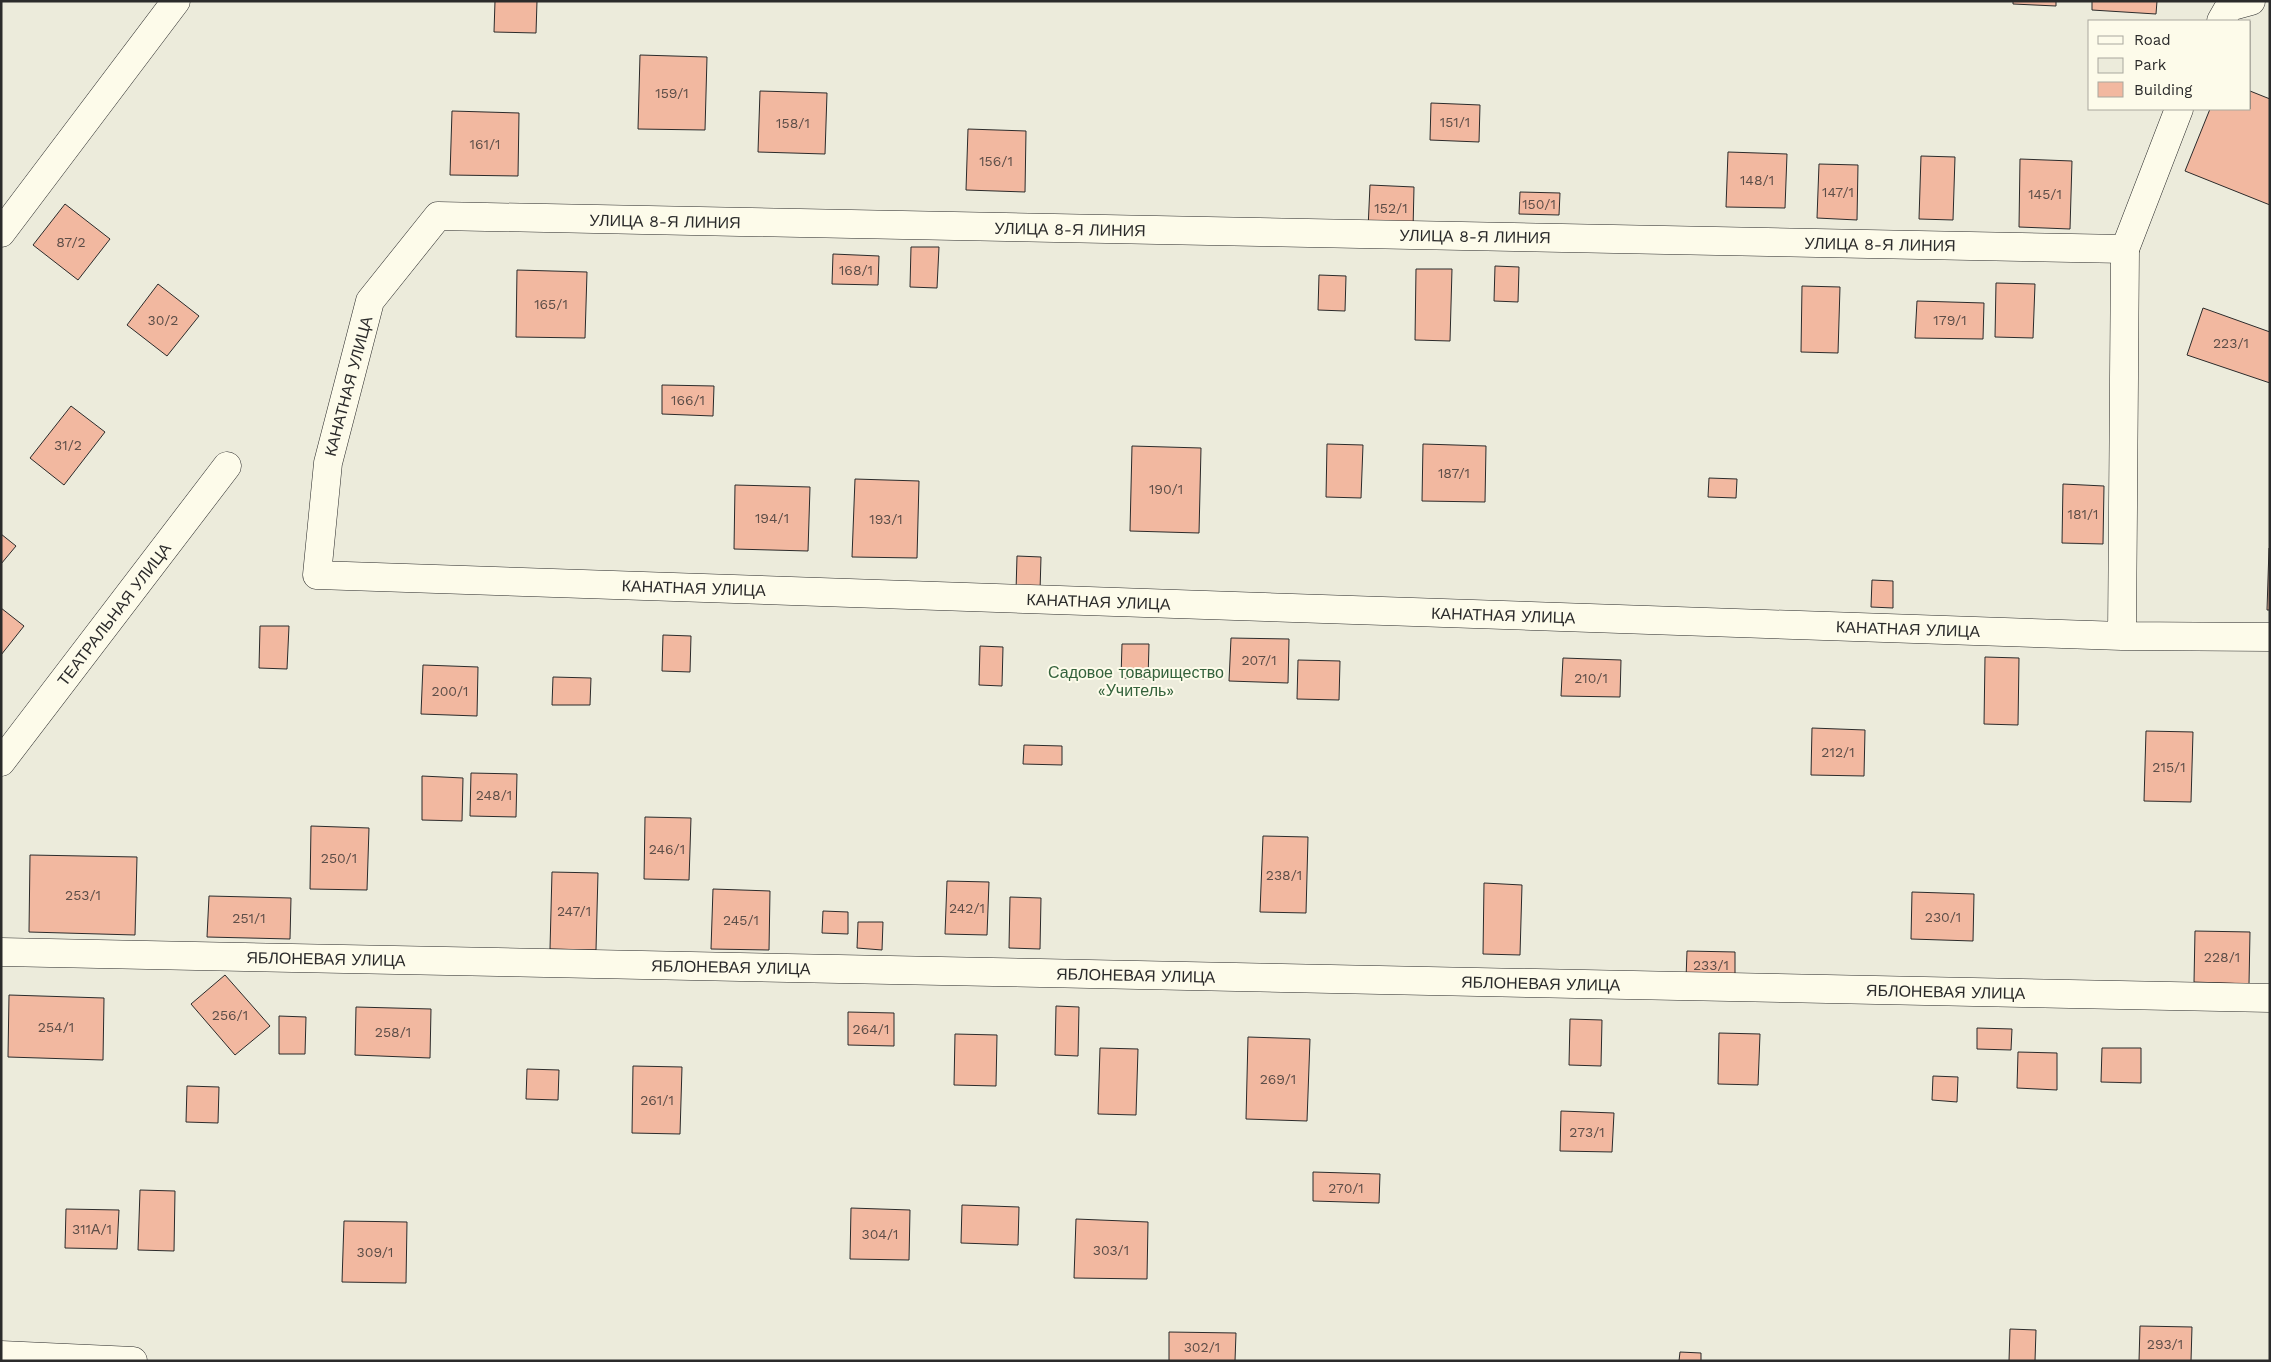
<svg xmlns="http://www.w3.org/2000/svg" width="2271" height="1362" font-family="'Work Sans',sans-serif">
	<rect width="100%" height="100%" fill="#fdfbea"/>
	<path fill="#ecebdb" stroke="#74746e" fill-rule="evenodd" d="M1,1H2270V1361H1ZM2090,21H2250V109H2090Z"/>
	<g fill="#f2b8a0" stroke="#2b2b2b">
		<polygon points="495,1 537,1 536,33 494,32"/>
		<polygon points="2013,1 2056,1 2056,6 2013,4"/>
		<polygon points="2092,1 2157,1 2156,14 2092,10"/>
		<polygon points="640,55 707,57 705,130 638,129"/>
		<polygon points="760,91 827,93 825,154 758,152"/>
		<polygon points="2250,91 2270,99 2270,205 2185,171 2210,109 2250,109"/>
		<polygon points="1431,103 1480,105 1479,142 1430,140"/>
		<polygon points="452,111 519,113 518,176 450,175"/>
		<polygon points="968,129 1026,131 1025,192 966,190"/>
		<polygon points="1728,152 1787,154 1785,208 1726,207"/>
		<polygon points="1921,156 1955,157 1953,220 1919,219"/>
		<polygon points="2020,159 2072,161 2070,229 2019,227"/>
		<polygon points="1819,164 1858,165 1857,220 1817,218"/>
		<polygon points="1370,185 1414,187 1413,230 1368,229"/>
		<polygon points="1520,192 1560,193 1559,215 1519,214"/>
		<polygon points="65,204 110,239 78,280 33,245"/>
		<polygon points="911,247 939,247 937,288 910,287"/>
		<polygon points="833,254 879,256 878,285 832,284"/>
		<polygon points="1495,266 1519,267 1518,302 1494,301"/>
		<polygon points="1416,269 1452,269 1450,341 1415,340"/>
		<polygon points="517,270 587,272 585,338 516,337"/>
		<polygon points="1319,275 1346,276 1345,311 1318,310"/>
		<polygon points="1996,283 2035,284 2033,338 1995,337"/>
		<polygon points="158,284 199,316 167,356 127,325"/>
		<polygon points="1802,286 1840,287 1838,353 1801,352"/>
		<polygon points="1917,301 1984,303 1983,339 1915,338"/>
		<polygon points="2203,308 2270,332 2270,383 2187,355"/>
		<polygon points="662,385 714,386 713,416 662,414"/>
		<polygon points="71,406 105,432 64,485 30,458"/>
		<polygon points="1327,444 1363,445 1361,498 1326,497"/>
		<polygon points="1423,444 1486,446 1485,502 1422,501"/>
		<polygon points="1132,446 1201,448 1199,533 1130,531"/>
		<polygon points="1709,478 1737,479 1736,498 1708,497"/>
		<polygon points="855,479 919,481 917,558 852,557"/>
		<polygon points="2063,484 2104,486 2103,544 2062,543"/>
		<polygon points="735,485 810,487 808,551 734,549"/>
		<polygon points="1,534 16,546 1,564"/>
		<polygon points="2269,548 2270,549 2270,610 2267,610"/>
		<polygon points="1017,556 1041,557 1040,591 1016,591"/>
		<polygon points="1872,580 1893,581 1893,608 1871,607"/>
		<polygon points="1,608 24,626 1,655"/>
		<polygon points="260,626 289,626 287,669 259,668"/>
		<polygon points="663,635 691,636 690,672 662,671"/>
		<polygon points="1231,638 1289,639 1288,683 1229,681"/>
		<polygon points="1122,644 1149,644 1148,679 1121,678"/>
		<polygon points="980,646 1003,647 1002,686 979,685"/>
		<polygon points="1985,657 2019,658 2018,725 1984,724"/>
		<polygon points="1563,658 1621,660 1620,697 1561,696"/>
		<polygon points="1298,660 1340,661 1339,700 1297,699"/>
		<polygon points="423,665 478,667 477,716 421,714"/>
		<polygon points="553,677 591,678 590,705 552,705"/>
		<polygon points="1812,728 1865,730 1864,776 1811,775"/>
		<polygon points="2146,731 2193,732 2191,802 2144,801"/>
		<polygon points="1024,745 1062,746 1062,765 1023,764"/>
		<polygon points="471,773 517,774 516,817 470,816"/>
		<polygon points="422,776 463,778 462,821 422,820"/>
		<polygon points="645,817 691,818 689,880 644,879"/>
		<polygon points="311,826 369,828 367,890 310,889"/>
		<polygon points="1263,836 1308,837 1306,913 1260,912"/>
		<polygon points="30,855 137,857 135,935 29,932"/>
		<polygon points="552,872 598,873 596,950 550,949"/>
		<polygon points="947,881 989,882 987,935 945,934"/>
		<polygon points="1484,883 1522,885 1520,955 1483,954"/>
		<polygon points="713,889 770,891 769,950 711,949"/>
		<polygon points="1912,892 1974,894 1973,941 1911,939"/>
		<polygon points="209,896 291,898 290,939 207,937"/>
		<polygon points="1010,897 1041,898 1040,949 1009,948"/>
		<polygon points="823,911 848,912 848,934 822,933"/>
		<polygon points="858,922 883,922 882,950 857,948"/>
		<polygon points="2195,931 2250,932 2249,984 2194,982"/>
		<polygon points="1687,951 1735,952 1735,980 1686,979"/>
		<polygon points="225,975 270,1026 235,1055 191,1004"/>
		<polygon points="9,995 104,998 103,1060 8,1057"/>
		<polygon points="1056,1006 1079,1007 1078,1056 1055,1055"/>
		<polygon points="356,1007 431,1009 430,1058 355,1055"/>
		<polygon points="848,1012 894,1013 894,1046 848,1045"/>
		<polygon points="279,1016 306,1017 305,1054 279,1054"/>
		<polygon points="1570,1019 1602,1020 1601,1066 1569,1065"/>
		<polygon points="1977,1028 2012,1029 2011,1050 1977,1049"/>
		<polygon points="1719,1033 1760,1034 1758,1085 1718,1084"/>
		<polygon points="955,1034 997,1035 996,1086 954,1085"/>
		<polygon points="1248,1037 1310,1039 1307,1121 1246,1119"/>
		<polygon points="1100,1048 1138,1049 1136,1115 1098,1114"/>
		<polygon points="2102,1048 2141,1048 2141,1083 2101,1082"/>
		<polygon points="2018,1052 2057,1053 2057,1090 2017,1088"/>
		<polygon points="633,1066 682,1067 680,1134 632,1133"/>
		<polygon points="527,1069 559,1070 558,1100 526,1099"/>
		<polygon points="1933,1076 1958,1077 1957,1102 1932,1100"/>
		<polygon points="187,1086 219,1087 218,1123 186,1122"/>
		<polygon points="1561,1111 1614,1113 1612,1152 1560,1151"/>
		<polygon points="1313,1172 1380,1174 1379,1203 1313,1201"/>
		<polygon points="140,1190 175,1191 174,1251 138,1250"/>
		<polygon points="962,1205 1019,1207 1018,1245 961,1243"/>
		<polygon points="851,1208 910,1210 909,1260 850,1259"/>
		<polygon points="66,1209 119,1210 117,1249 65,1248"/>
		<polygon points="1076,1219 1148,1222 1147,1279 1074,1278"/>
		<polygon points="344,1221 407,1222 406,1283 342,1282"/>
		<polygon points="2140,1326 2192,1327 2191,1361 2139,1361"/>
		<polygon points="2010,1329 2036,1330 2035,1361 2009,1361"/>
		<polygon points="1169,1332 1236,1333 1235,1361 1169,1361"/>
		<polygon points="1680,1352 1701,1353 1701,1361 1679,1361"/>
	</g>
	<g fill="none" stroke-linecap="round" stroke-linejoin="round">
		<defs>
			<g id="minor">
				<polyline points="2221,21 2229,7 2251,1"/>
				<polyline points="1,233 176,1"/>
				<polyline points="2125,249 2179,109"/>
				<path id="s1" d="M2122,636L2125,249L438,216L370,301L328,463L317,575L2122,636L2270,637"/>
				<path id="s2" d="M1,762L227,466"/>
				<path id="s3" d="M1,952L2270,998"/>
				<polyline points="1,1355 133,1361"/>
			</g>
		</defs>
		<use href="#minor" stroke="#2b2b2b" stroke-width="29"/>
		<use href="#minor" stroke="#fdfbea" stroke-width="28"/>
	</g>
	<g text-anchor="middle" stroke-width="4" stroke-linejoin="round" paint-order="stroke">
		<g font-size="14" fill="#5d4e48">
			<text x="672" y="98">159/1</text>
			<text x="1455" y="127">151/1</text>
			<text x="793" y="128">158/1</text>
			<text x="485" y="149">161/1</text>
			<text x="996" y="166">156/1</text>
			<text x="1757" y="185">148/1</text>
			<text x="1838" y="197">147/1</text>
			<text x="2045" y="199">145/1</text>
			<text x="1539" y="209">150/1</text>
			<text x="1391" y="213">152/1</text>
			<text x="71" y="247">87/2</text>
			<text x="856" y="275">168/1</text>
			<text x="551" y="309">165/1</text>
			<text x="163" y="325">30/2</text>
			<text x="1950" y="325">179/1</text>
			<text x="2231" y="348">223/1</text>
			<text x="688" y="405">166/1</text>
			<text x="68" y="450">31/2</text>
			<text x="1454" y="478">187/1</text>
			<text x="1166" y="494">190/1</text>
			<text x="2083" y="519">181/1</text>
			<text x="772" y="523">194/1</text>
			<text x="886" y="524">193/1</text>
			<text x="1259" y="665">207/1</text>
			<text x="1591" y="683">210/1</text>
			<text x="450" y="696">200/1</text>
			<text x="1838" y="757">212/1</text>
			<text x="2169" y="772">215/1</text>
			<text x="494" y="800">248/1</text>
			<text x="667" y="854">246/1</text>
			<text x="339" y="863">250/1</text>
			<text x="1284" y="880">238/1</text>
			<text x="83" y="900">253/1</text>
			<text x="967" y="913">242/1</text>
			<text x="574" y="916">247/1</text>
			<text x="1943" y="922">230/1</text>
			<text x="249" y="923">251/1</text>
			<text x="741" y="925">245/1</text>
			<text x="2222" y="962">228/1</text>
			<text x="1711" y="970">233/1</text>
			<text x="230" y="1020">256/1</text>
			<text x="56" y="1032">254/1</text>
			<text x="871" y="1034">264/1</text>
			<text x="393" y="1037">258/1</text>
			<text x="1278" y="1084">269/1</text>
			<text x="657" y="1105">261/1</text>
			<text x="1587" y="1137">273/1</text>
			<text x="1346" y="1193">270/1</text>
			<text x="92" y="1234">311А/1</text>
			<text x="880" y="1239">304/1</text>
			<text x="1111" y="1255">303/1</text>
			<text x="375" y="1257">309/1</text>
			<text x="2165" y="1349">293/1</text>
			<text x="1202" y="1352">302/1</text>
		</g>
		<g font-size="16" fill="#2b2b2b" stroke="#fdfbea">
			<text transform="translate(665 221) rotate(1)" y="6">УЛИЦА 8-Я ЛИНИЯ</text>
			<text transform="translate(1070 229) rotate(1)" y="6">УЛИЦА 8-Я ЛИНИЯ</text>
			<text transform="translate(1475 236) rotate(1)" y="6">УЛИЦА 8-Я ЛИНИЯ</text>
			<text transform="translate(1880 244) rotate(1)" y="6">УЛИЦА 8-Я ЛИНИЯ</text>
			<text transform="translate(348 386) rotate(-75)" y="6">КАНАТНАЯ УЛИЦА</text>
			<text dy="6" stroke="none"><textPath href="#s1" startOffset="2840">КАНАТНАЯ УЛИЦА</textPath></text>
			<text dy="6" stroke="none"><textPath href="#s1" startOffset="3245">КАНАТНАЯ УЛИЦА</textPath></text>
			<text dy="6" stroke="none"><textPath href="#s2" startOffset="186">ТЕАТРАЛЬНАЯ УЛИЦА</textPath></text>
			<text dy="6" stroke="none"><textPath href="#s1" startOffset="3650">КАНАТНАЯ УЛИЦА</textPath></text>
			<text dy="6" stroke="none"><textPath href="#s1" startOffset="4055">КАНАТНАЯ УЛИЦА</textPath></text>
			<text dy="6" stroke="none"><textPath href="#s3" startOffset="325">ЯБЛОНЕВАЯ УЛИЦА</textPath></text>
			<text dy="6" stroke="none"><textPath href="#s3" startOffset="730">ЯБЛОНЕВАЯ УЛИЦА</textPath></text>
			<text dy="6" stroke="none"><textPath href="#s3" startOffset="1135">ЯБЛОНЕВАЯ УЛИЦА</textPath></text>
			<text dy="6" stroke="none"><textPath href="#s3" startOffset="1540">ЯБЛОНЕВАЯ УЛИЦА</textPath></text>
			<text dy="6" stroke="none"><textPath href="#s3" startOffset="1945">ЯБЛОНЕВАЯ УЛИЦА</textPath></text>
		</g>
		<g font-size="16" fill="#34623c" stroke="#fdfbea">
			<text x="1136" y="678">Садовое товарищество<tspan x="1136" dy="18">«Учитель»</tspan></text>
		</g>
	</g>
	<rect width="2271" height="1362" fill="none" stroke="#2b2b2b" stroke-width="5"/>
	<rect x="2088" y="20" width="162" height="90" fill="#fdfbea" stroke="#a9a89e"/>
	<rect x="2098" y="36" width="25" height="8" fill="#fdfbea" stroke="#a9a89e"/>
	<text x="2134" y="45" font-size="15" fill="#2b2b2b">Road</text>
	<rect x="2098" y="58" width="25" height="15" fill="#ecebdb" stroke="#a9a89e"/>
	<text x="2134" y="70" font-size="15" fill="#2b2b2b">Park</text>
	<rect x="2098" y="82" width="25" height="15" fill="#f2b8a0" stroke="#a9a89e"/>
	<text x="2134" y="95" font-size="15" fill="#2b2b2b">Building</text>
</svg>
